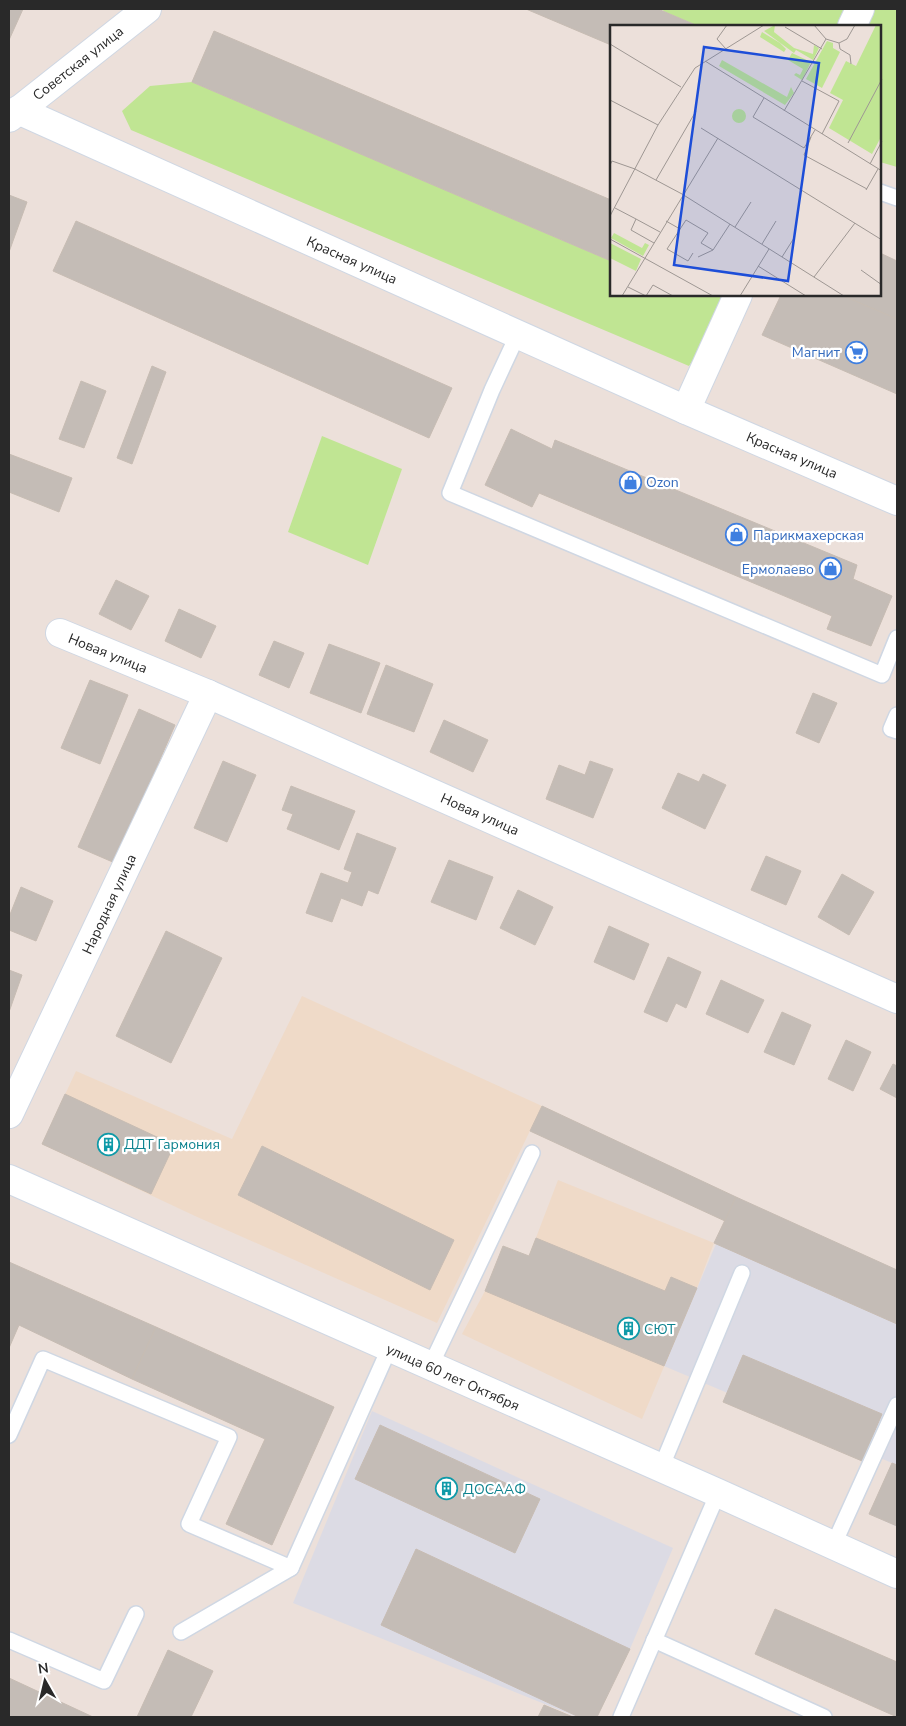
<svg xmlns="http://www.w3.org/2000/svg" width="906" height="1726" font-family="'Nunito Sans',sans-serif">
	<rect width="100%" height="100%" fill="#ece0da"/>
	<g fill="#dcdbe4">
		<polygon points="736,1197 897,1270 897,1527 869,1514 892,1463 664,1366"/>
		<polygon points="372,1411 673,1548 630,1649 597,1717 577,1717 293,1603"/>
	</g>
	<g fill="#efdac8">
		<polygon points="302,996 542,1106 437,1323 195,1216 42,1144 76,1071 232,1139"/>
		<polygon points="558,1180 714,1243 697,1288 642,1419 462,1334 485,1291 503,1246 529,1256"/>
	</g>
	<g fill="#c0e593">
		<polygon points="664,9 846,9 843,26 698,26 663,11"/>
		<polygon points="874,9 897,9 897,167 880,162 880,26 867,26"/>
		<polygon points="192,82 611,261 611,295 691,295 695,297 696,295 728,295 708,337 689,366 131,130 122,111 150,86"/>
		<polygon points="322,436 402,469 368,565 288,532"/>
	</g>
	<g fill="#c4bcb6" stroke="#c7bcb3">
		<polygon points="9,9 23,9 9,40"/>
		<polygon points="526,9 658,9 698,26 611,26 611,45"/>
		<polygon points="214,31 611,200 611,261 192,82"/>
		<polygon points="9,195 27,202 9,252"/>
		<polygon points="76,221 452,388 429,438 53,271"/>
		<polygon points="880,253 897,261 897,319 841,295 880,295"/>
		<polygon points="781,295 841,295 897,319 897,394 762,335"/>
		<polygon points="152,366 166,372 132,464 117,458"/>
		<polygon points="81,381 106,391 84,448 59,439"/>
		<polygon points="511,429 552,449 555,440 857,565 853,579 892,596 871,646 827,629 832,616 539,493 532,507 485,485"/>
		<polygon points="9,454 72,478 59,512 9,492"/>
		<polygon points="116,580 149,596 131,630 99,614"/>
		<polygon points="179,609 216,626 201,658 165,641"/>
		<polygon points="274,641 304,653 289,688 259,675"/>
		<polygon points="329,644 380,663 361,713 310,693"/>
		<polygon points="386,665 433,684 414,732 367,714"/>
		<polygon points="90,680 128,695 100,764 61,748"/>
		<polygon points="813,693 837,703 819,743 796,733"/>
		<polygon points="139,709 175,725 115,863 78,847"/>
		<polygon points="444,720 488,740 473,772 430,752"/>
		<polygon points="223,761 256,775 227,842 194,828"/>
		<polygon points="590,761 613,769 593,818 546,799 559,765 585,775"/>
		<polygon points="678,773 699,782 703,774 726,785 705,829 662,808"/>
		<polygon points="291,786 355,811 339,850 287,829 293,814 282,810"/>
		<polygon points="357,833 396,848 378,894 368,890 362,906 341,898 332,922 306,913 321,873 348,883 352,872 344,869"/>
		<polygon points="766,856 801,871 786,905 751,890"/>
		<polygon points="449,860 493,877 476,920 431,902"/>
		<polygon points="842,874 874,892 849,935 818,917"/>
		<polygon points="21,887 53,901 36,941 9,930 9,917"/>
		<polygon points="518,890 553,907 535,945 500,928"/>
		<polygon points="609,926 649,944 634,980 594,962"/>
		<polygon points="166,931 222,958 171,1063 116,1036"/>
		<polygon points="668,957 701,972 686,1008 676,1003 667,1022 644,1012"/>
		<polygon points="9,970 22,975 9,1012"/>
		<polygon points="721,980 764,1000 748,1033 706,1014"/>
		<polygon points="782,1012 811,1025 794,1065 764,1052"/>
		<polygon points="846,1040 871,1052 853,1091 828,1079"/>
		<polygon points="893,1064 897,1066 897,1098 880,1089"/>
		<polygon points="65,1094 174,1145 151,1194 42,1144"/>
		<polygon points="542,1106 736,1197 725,1221 530,1131"/>
		<polygon points="262,1146 454,1240 430,1290 238,1195"/>
		<polygon points="736,1197 897,1270 897,1324 714,1243"/>
		<polygon points="536,1238 665,1291 671,1277 697,1288 664,1366 485,1291 503,1246 529,1256"/>
		<polygon points="9,1262 156,1327 132,1379 19,1325 9,1348"/>
		<polygon points="156,1327 334,1407 272,1545 226,1524 265,1439 132,1379"/>
		<polygon points="743,1355 882,1414 862,1461 723,1402"/>
		<polygon points="380,1425 540,1499 515,1553 355,1479"/>
		<polygon points="892,1463 897,1465 897,1526 869,1514"/>
		<polygon points="416,1549 630,1649 597,1717 579,1717 381,1625"/>
		<polygon points="775,1609 897,1662 897,1717 755,1654"/>
		<polygon points="168,1650 213,1671 191,1717 137,1717"/>
		<polygon points="9,1678 93,1717 9,1717"/>
		<polygon points="544,1705 573,1717 538,1717"/>
	</g>
	<g fill="none" stroke-linecap="round" stroke-linejoin="round">
		<defs>
			<g id="service">
				<polyline points="880,192 897,198"/>
				<polyline points="518,334 492,390 450,493 882,675 897,638"/>
				<polyline points="897,715 891,729 897,731"/>
				<polyline points="430,1367 532,1153"/>
				<polyline points="9,1435 43,1359 229,1437 189,1524 291,1568 389,1349"/>
				<polyline points="661,1468 742,1273"/>
				<polyline points="833,1546 897,1405"/>
				<polyline points="181,1632 291,1568"/>
				<polyline points="9,1640 104,1681 136,1614"/>
				<polyline points="654,1640 824,1717"/>
				<polyline points="621,1717 718,1493"/>
			</g>
			<g id="minor">
				<polyline points="852,26 860,9"/>
				<polyline points="686,410 738,295"/>
				<polyline points="60,633 208,694 897,999"/>
				<polyline points="9,1114 208,694"/>
			</g>
			<g id="tertiary">
				<polyline points="18,110 686,410 897,501"/>
				<polyline points="9,1179 718,1493 897,1574"/>
			</g>
			<polyline id="secondary" points="9,118 147,9"/>
		</defs>
		<use href="#service" stroke="#cfd7e3" stroke-width="18"/>
		<use href="#minor" stroke="#cfd7e3" stroke-width="30"/>
		<use href="#tertiary" stroke="#cfd7e3" stroke-width="30"/>
		<use href="#secondary" stroke="#cfd7e3" stroke-width="30"/>
		<use href="#service" stroke="#fff" stroke-width="15"/>
		<use href="#minor" stroke="#fff" stroke-width="28"/>
		<use href="#tertiary" stroke="#fff" stroke-width="28"/>
		<use href="#secondary" stroke="#fff" stroke-width="28"/>
	</g>
	<defs>
		<symbol id="supermarket-ring" viewBox="-11 -11 22 22"><circle r="9.5" fill="#fff" stroke="#3f7fe0" stroke-width="1.5"/><path d="M-6-5.5h2.5l.6 2H6L4.5 2H-2.5L-4.4-4H-6ZM-1.5 3.2a1.3 1.3 0 1 0 .1 0ZM3 3.2a1.3 1.3 0 1 0 .1 0Z" fill="#3f7fe0"/></symbol>
		<symbol id="shop-ring" viewBox="-11 -11 22 22"><circle r="9.5" fill="#fff" stroke="#3f7fe0" stroke-width="1.5"/><path d="M-5-2.5h2.3a2.7 3.5 0 0 1 5.4 0H5L5.5 6h-11ZM-1.5-2.5h3a1.5 2.3 0 0 0-3 0Z" fill="#3f7fe0"/></symbol>
		<symbol id="building-ring" viewBox="-11 -11 22 22"><circle r="9.5" fill="#fff" stroke="#0f9aa8" stroke-width="1.5"/><path d="M-4-6H4V6H1V3H-1V6H-4ZM-2.5-4.3h1.7v1.8h-1.7ZM.8-4.3h1.7v1.8H.8ZM-2.5-1h1.7V.8h-1.7ZM.8-1h1.7V.8H.8Z" fill="#0f9aa8"/></symbol>
	</defs>
	<g fill-rule="evenodd">
		<use href="#supermarket-ring" x="844" y="340" width="25" height="25"/>
		<use href="#shop-ring" x="618" y="470" width="25" height="25"/>
		<use href="#shop-ring" x="724" y="522" width="25" height="25"/>
		<use href="#shop-ring" x="818" y="556" width="25" height="25"/>
		<use href="#building-ring" x="96" y="1132" width="25" height="25"/>
		<use href="#building-ring" x="616" y="1316" width="25" height="25"/>
		<use href="#building-ring" x="434" y="1476" width="25" height="25"/>
	</g>
	<g text-anchor="middle" stroke-width="4.5" stroke-linejoin="round" paint-order="stroke">
		<g font-size="14" fill="#292929" stroke="#fff">
			<text transform="translate(78 63) rotate(-38)" y="5">Советская улица</text>
			<text transform="translate(352 260) rotate(24)" y="5">Красная улица</text>
			<text transform="translate(792 455) rotate(23)" y="5">Красная улица</text>
			<text transform="translate(108 653) rotate(22)" y="5">Новая улица</text>
			<text transform="translate(480 814) rotate(24)" y="5">Новая улица</text>
			<text transform="translate(109 904) rotate(-65)" y="5">Народная улица</text>
			<text transform="translate(453 1377) rotate(24)" y="5">улица 60 лет Октября</text>
		</g>
		<g font-size="14" fill="#366cbe" stroke="#fff" text-anchor="end">
			<text x="840" y="357">Магнит</text>
			<text x="646" y="487" text-anchor="start">Ozon</text>
			<text x="753" y="540" text-anchor="start">Парикмахерская</text>
			<text x="814" y="574">Ермолаево</text>
		</g>
		<g font-size="14" fill="#0d838f" stroke="#fff" text-anchor="start">
			<text x="124" y="1149">ДДТ Гармония</text>
			<text x="644" y="1334">СЮТ</text>
			<text x="463" y="1494">ДОСААФ</text>
		</g>
	</g>
	<g transform="translate(610 25)">
		<rect width="271" height="271" fill="#ece0da"/>
		<path d="M165,0L164,7L184,23L203,29L204,20L209,23L203,35L186,25L184,28L154,6ZM266,0H271V112L262,129L219,103L233,75L220,68L236,36L246,41ZM152,7L170,18L176,24L174,27L150,12ZM217,16L223,18V23L230,27L212,63L196,54ZM182,28L201,37L192,55L184,50L186,48L190,50L193,44L178,35ZM112,35L177,72L181,62L184,68L175,80L109,41ZM122 91a7 7 0 1 1 14 0a7 7 0 1 1-14 0ZM4,208L32,223L35,218L39,220L33,231L1,213ZM0,218L31,234L26,246L0,233Z" fill="#c0e593"/>
		<path fill="none" stroke="#9e9793" stroke-width="1" d="M175,2L212,24M216,14L229,18L237,14L245,0M229,18L230,24L240,30L241,39M0,19L71,62M116,24L107,14L117,0M95,36L272,146M192,56L229,76L212,109M154,73L143,92L194,123L205,105M0,75L48,100M174,86L216,14L204,0M91,103L272,215M201,112L194,130L257,164M238,118L272,54M260,139L272,116M0,140L2,136L25,144L72,169L234,271M46,155L86,86M256,165L268,144M5,183L26,194L21,205L44,218M0,191L48,100L85,43L154,0M26,194L50,207M56,196L70,204M125,202L141,177M0,214L103,271M152,219L166,196M83,228L78,236L57,224L76,195L98,208L91,218L103,225L120,199M88,232L103,225M172,232L184,213M148,241L196,271M251,245L272,260M204,252L245,198M18,262L36,271L43,260L63,271M12,271L108,113M130,271L159,224"/>
		<path fill="#1d4ed8" fill-opacity="0.15" stroke="#1d4ed8" stroke-width="2.5" d="M94,22L209,38L178,256L64,240Z"/>
		<rect width="271" height="271" fill="none" stroke="#292929" stroke-width="2.5"/>
	</g>
	<rect width="906" height="1726" fill="none" stroke="#292929" stroke-width="20"/>
	<g transform="translate(45 1681) rotate(352)" stroke="#ffffff" stroke-width="4" paint-order="stroke">
	<path d="M0-4L9 19L0 12L-9 19Z" fill="#292929"/>
	<text y="-8" font-size="14" font-weight="bold" text-anchor="middle" fill="#292929">N</text>
	</g>
</svg>
